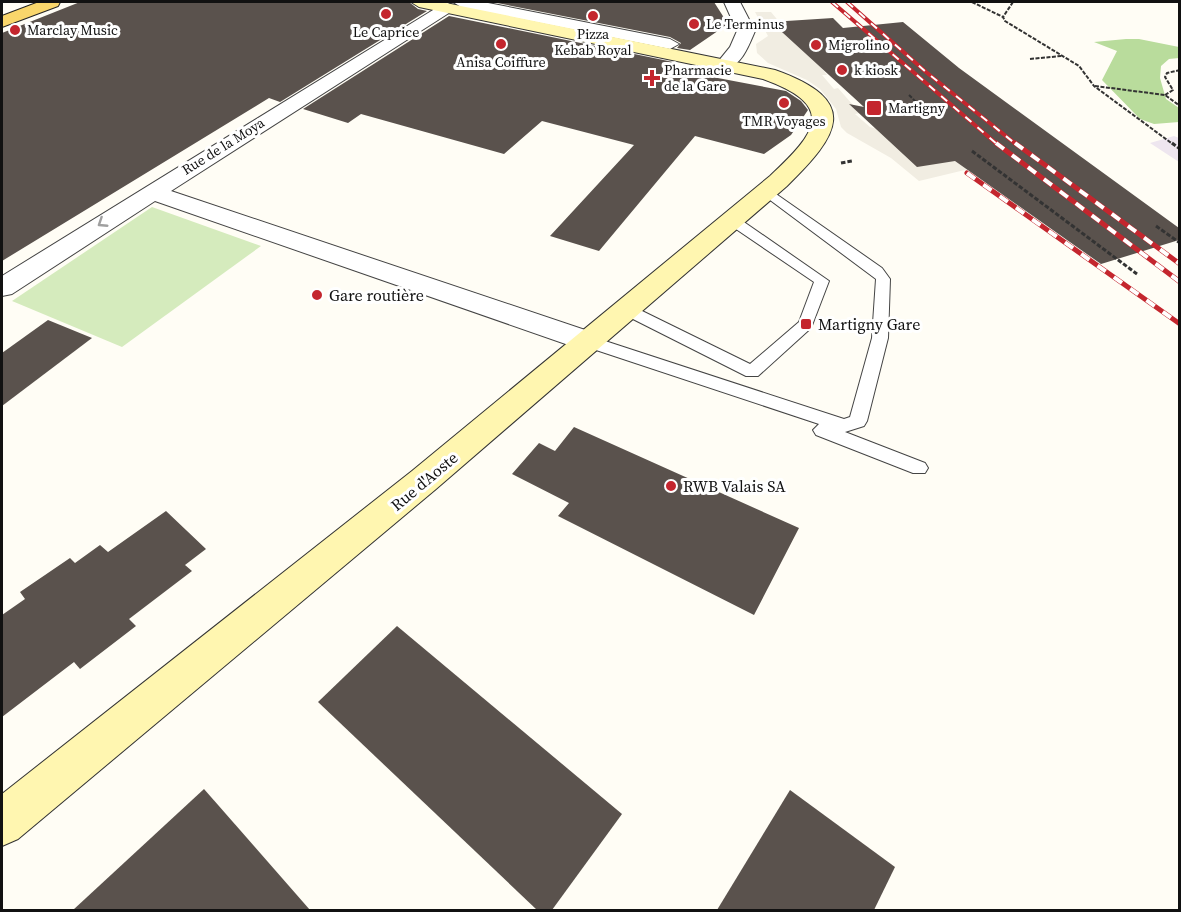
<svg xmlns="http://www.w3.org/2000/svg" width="1181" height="912" font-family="'Source Serif 4',serif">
	<rect width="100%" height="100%" fill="#fffdf5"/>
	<polygon fill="#eee6ef" points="1174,136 1179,138 1179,162 1150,143"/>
	<polygon fill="#d5ebbd" points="152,207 261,246 122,347 12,301"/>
	<polygon fill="#b9dc9c" points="1126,39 1139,39 1179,47 1179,58 1169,59 1161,66 1160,78 1166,99 1179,108 1179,122 1154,124 1140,119 1102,80 1117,51 1094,42"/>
	<polygon fill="#f1ede2" points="755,12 771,12 806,54 843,51 820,66 827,75 822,75 834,89 838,88 860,113 855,114 870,127 941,147 969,169 919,181 891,158 847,133 841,127 836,109 820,89 807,80 768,63 757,53 756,44 768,36"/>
	<g fill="#5a524d">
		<polygon points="80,2 409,2 418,9 427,11 280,102 269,98 2,261 2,33"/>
		<polygon points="492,2 714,2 728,24 690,50 677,48 681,43 670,37"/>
		<polygon points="449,16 673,62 665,68 786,91 801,101 808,110 791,135 764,154 695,136 599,251 550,236 634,145 542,121 504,154 361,114 348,123 303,109"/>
		<polygon points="833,18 843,28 903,22 959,68 1179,228 1179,240 1101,264 955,161 917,167 849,104 864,107 771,22"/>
		<polygon points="48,320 92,338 2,406 2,353"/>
		<polygon points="574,427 799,528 754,615 558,516 569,503 512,474 539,443 555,451"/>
		<polygon points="166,511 206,549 185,565 192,571 129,619 136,626 80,669 74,662 2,717 2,615 25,599 20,592 70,558 75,563 100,545 108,552"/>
		<polygon points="397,626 622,814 552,910 537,910 318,702"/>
		<polygon points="204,789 310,910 73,910"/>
		<polygon points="790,790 895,867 874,910 717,910"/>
	</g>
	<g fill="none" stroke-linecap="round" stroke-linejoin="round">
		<defs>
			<path id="lane" d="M766,187L882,268L890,279L888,338L867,421L864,426L845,432L925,463L928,468L925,473H913L816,435L813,430L819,424L584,346L582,342ZM766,197L876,279L872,338L850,417L844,419L602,340L629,317L746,376H758L811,328L829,281L741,220ZM733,227L814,282L799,322L750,364L638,309Z"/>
			<g id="street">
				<polygon points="446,2 454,7 452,11 171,191 600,335 604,342 600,349 590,352 580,349 155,201 12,294 2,296 2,276"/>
				<polygon points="453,2 483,2 670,39 679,44 670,49 461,7"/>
				<path d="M724,2H740L755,31C749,45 742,65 726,69L717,63L730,47L737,31Z"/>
			</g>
			<path id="secondary" d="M411,2H441L775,70C862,101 839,135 787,186L436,489L18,839L2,846V794L412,471L770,176C816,133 838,106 763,79L419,7Z"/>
			<polygon id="primary" points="39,2 60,2 58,6 2,27 2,16"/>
		</defs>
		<use href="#lane" stroke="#444" stroke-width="2"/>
		<use href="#street" stroke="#444" stroke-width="2"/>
		<use href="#secondary" stroke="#333" stroke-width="2"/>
		<use href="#primary" stroke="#222" stroke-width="2"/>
		<g stroke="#333" stroke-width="2" stroke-dasharray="4 1.5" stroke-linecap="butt">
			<polyline points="972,2 1003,17"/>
			<polyline points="1013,2 1003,17 1005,21 1079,66 1094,86 1174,145"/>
			<polyline points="1030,59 1061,56"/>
			<polyline points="1095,86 1165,95 1180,106"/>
			<polyline points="909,95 921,107"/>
			<polyline points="1165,95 1173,90 1165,77 1167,73 1180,70"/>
		</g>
		<g stroke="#333" stroke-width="3" stroke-dasharray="4.5 2" stroke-linecap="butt">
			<polyline points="1172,143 1180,149"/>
			<polyline points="972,151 1137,274"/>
			<polyline points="841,163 852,161"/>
			<polyline points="1156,226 1180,243"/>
		</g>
		<use href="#lane" fill="#fff" fill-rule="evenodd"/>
		<use href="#street" fill="#fff" fill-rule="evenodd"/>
		<use href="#secondary" fill="#fff6b0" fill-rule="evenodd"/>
		<use href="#primary" fill="#f9d66b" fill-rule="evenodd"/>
		<defs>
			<g id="rail-far1">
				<polyline points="832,2 998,145"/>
				<polyline points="847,2 926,72 1017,145"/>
			</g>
			<g id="rail">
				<polyline points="996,143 1180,282"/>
				<polyline points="1015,143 1180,264"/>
				<polyline points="967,173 1180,324"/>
			</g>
		</defs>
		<use href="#rail-far1" stroke="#c4262e" stroke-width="4"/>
		<use href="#rail" stroke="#c4262e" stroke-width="5"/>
		<use href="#rail-far1" stroke="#fff" stroke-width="2" stroke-dasharray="8" stroke-linecap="butt"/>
		<use href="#rail" stroke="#fff" stroke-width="4" stroke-dasharray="10" stroke-linecap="butt"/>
	</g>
	<defs><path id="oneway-chevron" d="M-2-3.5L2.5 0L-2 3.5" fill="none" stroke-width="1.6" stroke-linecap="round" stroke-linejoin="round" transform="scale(1.5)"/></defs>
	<use stroke="#a0a0a0" href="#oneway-chevron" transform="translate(102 223) rotate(147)"/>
	<g fill="#c4262e" stroke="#fff" stroke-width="2">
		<circle cx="386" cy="14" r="6"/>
		<circle cx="593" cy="16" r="6"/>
		<circle cx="694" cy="24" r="6"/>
		<circle cx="15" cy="30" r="6"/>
		<circle cx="501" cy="44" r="6"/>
		<circle cx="816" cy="45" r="6"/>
		<circle cx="842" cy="70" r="6"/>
		<path d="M649 69h6v6h6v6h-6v6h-6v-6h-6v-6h6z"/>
		<circle cx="784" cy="103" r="6"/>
		<rect x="866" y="100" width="16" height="16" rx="3"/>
		<circle cx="317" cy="295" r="6"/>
		<rect x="800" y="318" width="12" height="12" rx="3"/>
		<circle cx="671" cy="486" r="6"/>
	</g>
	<g text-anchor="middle" stroke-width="6" stroke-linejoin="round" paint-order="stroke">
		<g font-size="14" fill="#111" stroke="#fff" text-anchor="start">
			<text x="706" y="29">Le Terminus</text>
			<text x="27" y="35">Marclay Music</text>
			<text x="386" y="37" text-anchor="middle">Le Caprice</text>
			<text x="593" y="39" text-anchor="middle">Pizza<tspan x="593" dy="16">Kebab Royal</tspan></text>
			<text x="828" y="50">Migrolino</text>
			<text x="501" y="67" text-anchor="middle">Anisa Coiffure</text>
			<text x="664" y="75">Pharmacie<tspan x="664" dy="16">de la Gare</tspan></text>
			<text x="854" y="75">k kiosk</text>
			<text x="888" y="113">Martigny</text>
			<text x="784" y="126" text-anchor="middle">TMR Voyages</text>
		</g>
		<g font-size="14" fill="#111" stroke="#fff">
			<text transform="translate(223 146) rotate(-32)" y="5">Rue de la Moya</text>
		</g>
		<g font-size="16" fill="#111" stroke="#fff" text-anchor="start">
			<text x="329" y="301">Gare routière</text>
			<text x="818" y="330">Martigny Gare</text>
			<text x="683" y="492">RWB Valais SA</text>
		</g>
		<g font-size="16" fill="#111" stroke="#fff">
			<text transform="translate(424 481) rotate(-40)" y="6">Rue d'Aoste</text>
		</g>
	</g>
	<rect width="1181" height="912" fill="none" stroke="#111111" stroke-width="6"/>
</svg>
